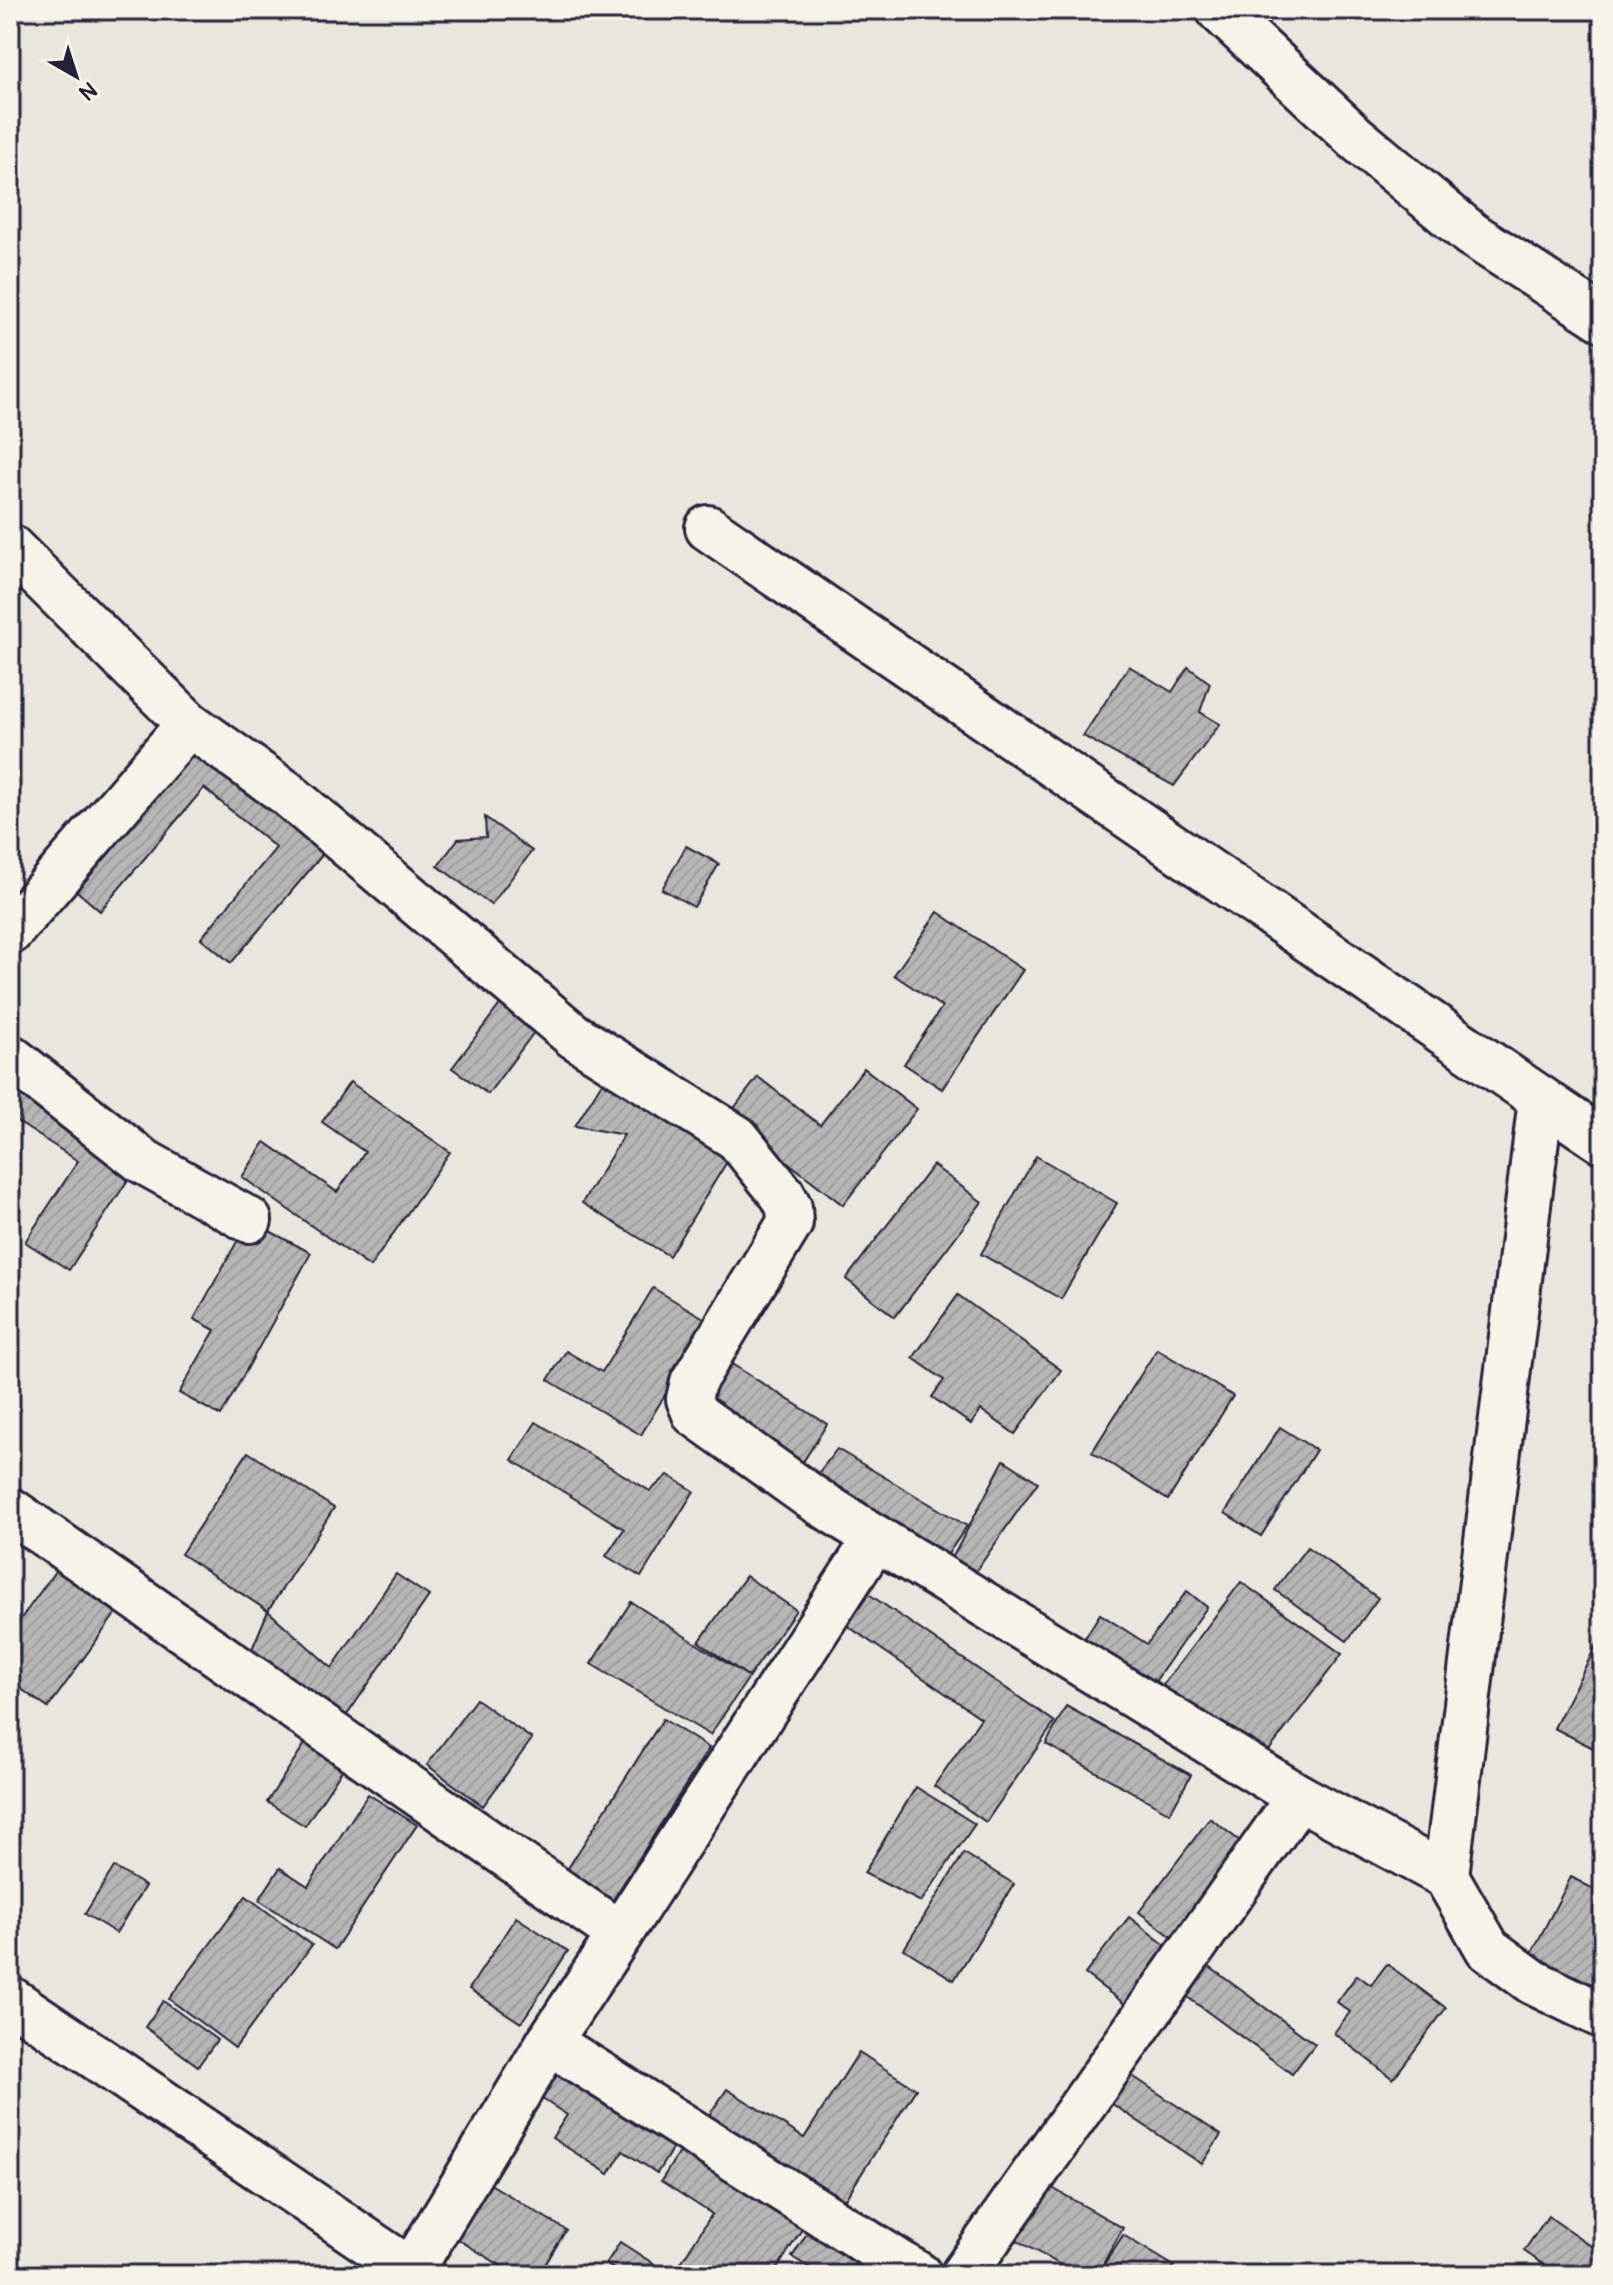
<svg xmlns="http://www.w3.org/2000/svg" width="1613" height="2285" font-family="Pangolin,sans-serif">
	<defs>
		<pattern id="building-hatch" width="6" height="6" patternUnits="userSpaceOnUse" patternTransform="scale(2)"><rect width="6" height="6" fill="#b8b6b5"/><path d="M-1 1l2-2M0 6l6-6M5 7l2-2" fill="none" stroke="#9e9c9d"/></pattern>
	</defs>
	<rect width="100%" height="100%" fill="#eae6de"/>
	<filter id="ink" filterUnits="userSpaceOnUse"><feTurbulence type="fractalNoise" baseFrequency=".0125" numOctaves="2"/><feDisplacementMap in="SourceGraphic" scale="16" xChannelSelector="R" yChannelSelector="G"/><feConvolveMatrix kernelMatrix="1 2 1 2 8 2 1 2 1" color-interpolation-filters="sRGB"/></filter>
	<g filter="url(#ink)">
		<g fill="url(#building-hatch)" stroke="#22223b" stroke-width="2">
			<polygon points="1129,666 1172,692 1188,667 1210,683 1200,712 1220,724 1174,786 1083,736"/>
			<polygon points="192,745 323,854 231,963 201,938 276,848 204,788 100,911 72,887"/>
			<polygon points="485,817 532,851 491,905 438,866 458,839 486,837"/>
			<polygon points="686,846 719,864 694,907 662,889"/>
			<polygon points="938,912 1023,970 942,1089 904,1064 942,1007 894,975"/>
			<polygon points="508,994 543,1020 488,1094 452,1068"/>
			<polygon points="864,1068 917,1109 843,1205 728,1116 758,1077 820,1125"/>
			<polygon points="609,1071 736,1147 669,1256 582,1203 624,1135 575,1126"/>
			<polygon points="10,1075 141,1160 69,1270 25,1242 78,1161 10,1117"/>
			<polygon points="350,1082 450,1152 370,1267 242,1177 265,1142 337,1192 365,1152 322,1122"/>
			<polygon points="1036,1156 1117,1203 1061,1299 981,1254"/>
			<polygon points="933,1165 982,1202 895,1317 846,1279"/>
			<polygon points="249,1220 311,1253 221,1416 179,1393 215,1330 194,1319"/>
			<polygon points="653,1288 709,1321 641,1435 548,1380 566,1351 602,1372"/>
			<polygon points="958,1295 1061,1370 1015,1434 981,1410 971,1424 932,1397 944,1380 913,1358"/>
			<polygon points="1157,1349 1233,1396 1168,1500 1092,1452"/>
			<polygon points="730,1363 827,1424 794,1476 697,1415"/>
			<polygon points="536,1422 650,1491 668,1475 694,1491 641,1577 606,1556 624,1529 512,1460"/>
			<polygon points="1280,1427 1316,1450 1261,1536 1225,1513"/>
			<polygon points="837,1449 967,1526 939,1567 809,1485"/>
			<polygon points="248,1452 334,1508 268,1611 181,1554"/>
			<polygon points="1004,1460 1038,1482 972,1577 948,1566"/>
			<polygon points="1307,1547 1378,1598 1347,1641 1275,1590"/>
			<polygon points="56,1570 116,1613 48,1708 10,1681 10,1634"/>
			<polygon points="396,1574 429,1596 340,1725 247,1661 268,1611 332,1668"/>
			<polygon points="746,1576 796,1610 749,1677 699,1642"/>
			<polygon points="1241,1582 1342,1654 1255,1769 1151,1701"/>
			<polygon points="860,1588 1055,1722 986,1822 934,1786 981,1718 839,1620"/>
			<polygon points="1187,1591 1207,1607 1145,1696 1076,1652 1100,1614 1147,1644"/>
			<polygon points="631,1602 749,1677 710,1735 591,1664"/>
			<polygon points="1603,1632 1603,1753 1554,1728"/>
			<polygon points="476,1699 532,1739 483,1806 427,1765"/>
			<polygon points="1066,1706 1191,1775 1170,1813 1046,1744"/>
			<polygon points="663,1719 709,1748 611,1903 565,1873"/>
			<polygon points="306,1742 344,1767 305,1826 267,1802"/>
			<polygon points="916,1787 975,1824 921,1902 864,1873"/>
			<polygon points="368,1794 417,1825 335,1949 259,1900 280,1868 308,1886"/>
			<polygon points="1210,1818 1250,1849 1180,1943 1139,1912"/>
			<polygon points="964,1853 1014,1884 954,1980 904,1949"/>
			<polygon points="114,1867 145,1886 116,1933 85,1914"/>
			<polygon points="1571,1877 1603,1894 1603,2001 1527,1962"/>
			<polygon points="246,1896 312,1945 235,2048 169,1999"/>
			<polygon points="516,1917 568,1951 521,2023 469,1989"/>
			<polygon points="1129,1917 1173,1951 1130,2008 1085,1974"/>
			<polygon points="1204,1963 1315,2044 1292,2074 1182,1993"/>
			<polygon points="1387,1964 1446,2008 1393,2079 1334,2033 1350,2012 1337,2002 1357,1975 1371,1985"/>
			<polygon points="163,2001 217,2040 198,2066 145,2027"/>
			<polygon points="859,2052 916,2089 840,2207 705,2121 727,2089 804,2138"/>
			<polygon points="553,2063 677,2141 657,2173 623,2151 609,2174 552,2138 567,2115 533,2093"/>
			<polygon points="1125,2071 1221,2135 1202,2164 1105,2099"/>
			<polygon points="681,2149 804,2226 773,2275 673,2275 712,2214 661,2181"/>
			<polygon points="479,2177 566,2230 539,2275 516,2275 446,2232"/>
			<polygon points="1038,2180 1123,2228 1097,2275 1079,2275 1007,2235"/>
			<polygon points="1548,2216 1603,2254 1601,2275 1552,2275 1554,2272 1524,2251"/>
			<polygon points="809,2230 880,2275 822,2275 792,2257"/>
			<polygon points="1123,2235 1174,2266 1168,2275 1118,2275 1103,2266"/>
			<polygon points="620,2242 671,2275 622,2275 606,2264"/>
		</g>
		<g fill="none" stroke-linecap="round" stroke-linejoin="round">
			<defs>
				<g id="minor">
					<polyline points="1219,10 1356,138 1471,234 1603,319"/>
					<polyline points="708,528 1541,1099 1446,1876 1488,1949 1533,1982 1603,2016"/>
					<polyline points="10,547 189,724 285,792 574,1036 737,1138 782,1194 789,1207 790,1223 693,1382 689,1399 695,1414 811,1497 876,1538 1299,1797 1446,1876"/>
					<polyline points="10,932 189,724"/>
					<polyline points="10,1057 141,1160 249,1220"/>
					<polyline points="1541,1099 1603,1141"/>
					<polyline points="10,1510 620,1934 549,2042"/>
					<polyline points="620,1934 876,1538"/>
					<polyline points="10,1999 411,2271 549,2042 919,2275"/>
					<polyline points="963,2275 1299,1797"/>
				</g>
			</defs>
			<use href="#minor" stroke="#22223b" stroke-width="50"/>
			<use href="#minor" stroke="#f7f3e8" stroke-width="44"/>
		</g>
	</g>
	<rect width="1613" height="2285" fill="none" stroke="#f7f3e8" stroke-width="40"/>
	<rect x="20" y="20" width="1573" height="2245" fill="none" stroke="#22223b" stroke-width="3" filter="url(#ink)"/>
	<g transform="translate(76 76) rotate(141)" stroke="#f7f3e8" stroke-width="6" paint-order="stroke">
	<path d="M0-6L14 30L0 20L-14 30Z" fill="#22223b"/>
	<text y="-12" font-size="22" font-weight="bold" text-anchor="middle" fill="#22223b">N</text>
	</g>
</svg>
